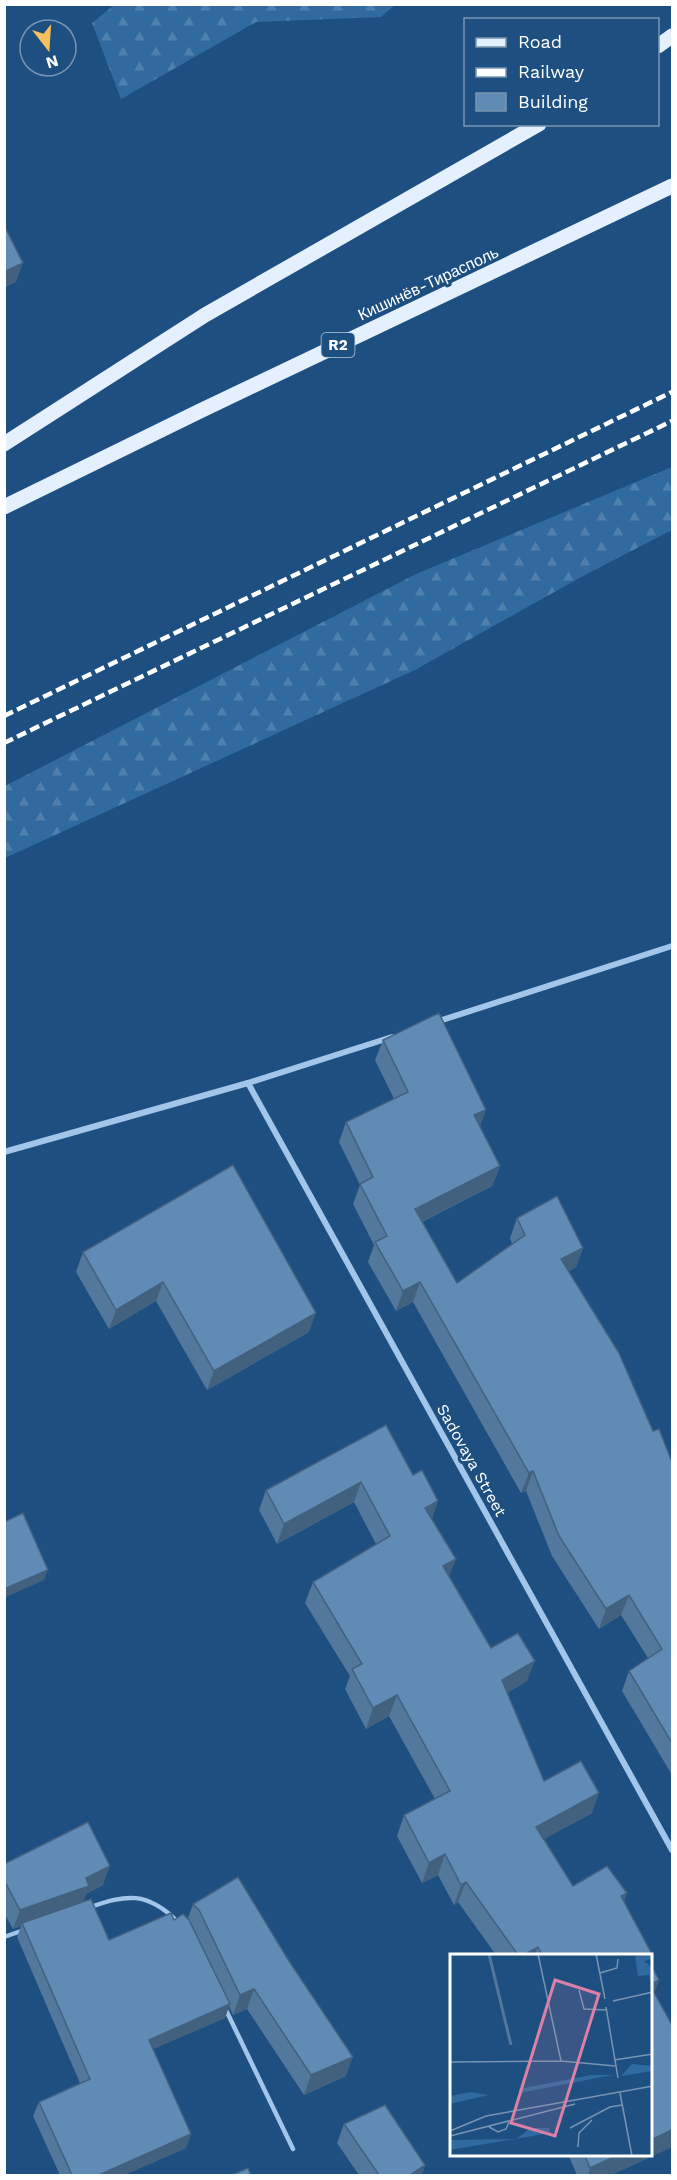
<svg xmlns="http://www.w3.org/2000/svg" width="677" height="2180" font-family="'Work Sans',sans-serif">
	<defs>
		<pattern id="forest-firs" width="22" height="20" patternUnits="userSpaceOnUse" patternTransform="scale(1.5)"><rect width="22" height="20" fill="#306a9e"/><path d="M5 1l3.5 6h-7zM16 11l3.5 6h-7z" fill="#4f80ad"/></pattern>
	</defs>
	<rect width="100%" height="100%" fill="#1d4f80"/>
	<g fill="url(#forest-firs)">
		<polygon points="114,5 114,4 395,5 381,17 256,22 121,99 92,23"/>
		<polygon points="672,467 672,530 583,576 415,670 5,858 5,786 416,574"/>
	</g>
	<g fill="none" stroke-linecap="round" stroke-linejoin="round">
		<g stroke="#a1c6e9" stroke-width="4.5">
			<path d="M88,1908C127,1894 147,1891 178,1922"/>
			<polyline points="4,1937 24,1930"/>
			<polyline points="225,2008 293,2149"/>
		</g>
		<g stroke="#a1c6e9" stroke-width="6">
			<polyline points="436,1022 672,946"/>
			<polyline points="248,1083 672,1850"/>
			<polyline points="4,1152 248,1083 392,1037"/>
		</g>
		<g stroke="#e4f0fe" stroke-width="15">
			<polyline points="658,46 672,36"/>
			<polyline points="4,444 205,315 539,124"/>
			<polyline points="4,507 200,411 672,186"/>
		</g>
		<g stroke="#fff" stroke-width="4.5" stroke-dasharray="10 4.5" stroke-linecap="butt">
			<polyline points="4,716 672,392"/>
			<polyline points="4,743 672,421"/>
		</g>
	</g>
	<g fill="#52789c">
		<polygon points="383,1040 480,1127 500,1166 492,1186 422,1222 457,1283 512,1244 510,1238 517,1218 583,1248 576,1267 569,1271 653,1431 672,1462 672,1775 622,1691 629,1671 648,1658 621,1615 599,1629 552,1556 526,1491 521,1493 413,1302 396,1311 368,1262 374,1245 353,1204 360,1185 339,1142 346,1122 394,1099 375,1060"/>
		<polygon points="83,1252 309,1332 207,1390 156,1301 109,1329 76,1272"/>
		<polygon points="386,1425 432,1519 449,1577 491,1648 527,1681 507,1693 544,1781 592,1813 544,1839 573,1886 627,1893 624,1900 651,1955 496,1955 458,1902 454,1905 438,1875 422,1883 397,1836 404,1815 435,1799 389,1716 366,1729 345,1689 350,1676 305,1603 313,1582 376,1544 354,1502 277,1544 259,1510 266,1490"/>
		<polygon points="4,1864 103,1885 86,1894 83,1902 109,1940 174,1920 188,1918 193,1904 238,1877 346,2076 304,2095 247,2009 233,2015 229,2006 225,2018 153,2049 191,2134 186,2148 124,2175 60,2175 33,2116 39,2102 80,2083 17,1937 21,1926 13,1929 4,1913"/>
		<polygon points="651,1965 659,1980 654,1993 672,2025 672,2147 611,2175 577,2175 568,2154 651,2154"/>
		<polygon points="344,2124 425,2165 422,2175 359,2175 337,2143"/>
	</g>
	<g fill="#42617f">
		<polygon points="23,263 16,282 4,288 4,272"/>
		<polygon points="486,1110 479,1130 474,1115"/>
		<polygon points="500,1166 492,1186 407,1229 415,1209"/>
		<polygon points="583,1248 576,1267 554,1279 561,1259"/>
		<polygon points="163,1282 156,1301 109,1329 116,1310"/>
		<polygon points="420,1282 413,1302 396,1311 403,1291"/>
		<polygon points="316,1313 309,1332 207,1390 214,1371"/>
		<polygon points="533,1471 526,1491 521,1493 529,1473"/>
		<polygon points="361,1482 354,1502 277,1544 284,1524"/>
		<polygon points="438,1501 431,1522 425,1508"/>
		<polygon points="456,1559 448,1579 443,1566"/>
		<polygon points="48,1570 44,1580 4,1598 4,1589"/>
		<polygon points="629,1595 621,1615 599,1629 606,1609"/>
		<polygon points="535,1661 527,1681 494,1701 502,1680"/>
		<polygon points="397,1695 389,1716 366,1729 373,1708"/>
		<polygon points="599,1793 592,1813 529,1847 536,1827"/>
		<polygon points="445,1854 438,1875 422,1883 429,1863"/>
		<polygon points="110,1866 103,1885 86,1894 82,1905 22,1923 21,1926 13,1929 20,1910"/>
		<polygon points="466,1882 458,1902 454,1905 461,1885"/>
		<polygon points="627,1893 619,1913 621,1896"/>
		<polygon points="538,1947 535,1955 524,1955"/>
		<polygon points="659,1980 652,2000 651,1984"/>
		<polygon points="254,1989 247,2009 233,2015 240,1995"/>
		<polygon points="230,2004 225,2018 144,2053 149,2040"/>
		<polygon points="353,2057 346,2076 304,2095 311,2075"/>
		<polygon points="672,2130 672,2147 611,2175 588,2175 590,2168 620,2154 651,2154 651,2140"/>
		<polygon points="191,2134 186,2148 124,2175 99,2175"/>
		<polygon points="425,2165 422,2175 410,2175"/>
	</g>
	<g fill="#5f8bb5" stroke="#42617f" stroke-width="1.5">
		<polygon points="4,225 23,263 4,272"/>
		<polygon points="439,1013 486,1110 474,1115 500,1166 415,1209 457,1283 525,1235 517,1218 557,1196 583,1248 561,1259 619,1353 653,1431 659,1429 672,1462 672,1743 629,1671 662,1649 629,1595 606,1609 559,1536 533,1471 529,1473 420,1282 403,1291 375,1242 387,1236 360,1184 373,1177 346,1122 408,1092 383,1040"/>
		<polygon points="233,1165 316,1313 214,1371 163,1282 116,1310 83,1252"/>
		<polygon points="386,1425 413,1475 422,1470 438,1501 425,1508 456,1559 443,1566 491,1648 518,1633 535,1661 502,1680 544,1781 581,1761 599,1793 536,1827 573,1886 607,1866 627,1893 621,1896 653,1956 651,1957 651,1955 542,1955 538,1947 524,1955 518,1955 466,1882 461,1885 445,1854 429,1863 404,1815 450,1791 397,1695 373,1708 352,1669 362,1664 313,1582 390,1536 361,1482 284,1524 266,1490"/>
		<polygon points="23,1513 48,1570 4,1589 4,1522"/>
		<polygon points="88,1822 110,1866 86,1878 89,1886 20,1910 4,1880 4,1864"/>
		<polygon points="238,1877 289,1961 353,2057 311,2075 254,1989 240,1995 199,1910 193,1904"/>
		<polygon points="91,1899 109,1940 171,1913 174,1920 183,1914 189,1920 230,2004 149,2040 191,2134 99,2175 72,2175 39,2102 90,2079 22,1923"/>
		<polygon points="651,1965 659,1980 651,1984"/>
		<polygon points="651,1987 672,2025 672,2130 651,2140"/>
		<polygon points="385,2105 425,2165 410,2175 379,2175 344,2124"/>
		<polygon points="584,2154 620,2154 590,2168"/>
		<polygon points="248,2168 251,2175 232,2175"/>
	</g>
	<g text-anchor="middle" stroke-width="6" stroke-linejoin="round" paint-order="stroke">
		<rect fill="#1d4f80" stroke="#bbcad9" stroke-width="1.5" x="321.5" y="333" width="33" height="24" rx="4.5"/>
		<g font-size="15" font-weight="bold" fill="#fff">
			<text x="338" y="350">R2</text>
		</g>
		<g font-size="16" fill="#fff" stroke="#1d4f80">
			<text transform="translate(428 283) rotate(-25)" y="6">Кишинёв-Тирасполь</text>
			<text transform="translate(472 1460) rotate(61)" y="6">Sadovaya Street</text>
		</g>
	</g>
	<g transform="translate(450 1954)">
		<rect width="202" height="202" fill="#1d4f80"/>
		<path d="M202,0V5L194,7L202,13V37L199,21L188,22L185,2ZM182,110L202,112V117L171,122ZM141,121H163L69,139V135ZM21,138L38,141L0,150V142ZM81,174H99L100,179L0,196V186L66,185Z" fill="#306a9e"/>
		<path fill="none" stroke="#53789d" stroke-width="3" d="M39,0L61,91"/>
		<path fill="none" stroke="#7795b3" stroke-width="1.5" d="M88,0L111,107M146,0L155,45M150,19L167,14L168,5M129,36L134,55L157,56M163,47L203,38M156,53L168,124M164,106L203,100M0,108L111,107L165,112M170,139L182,202M39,173L48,178L56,175L59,168M120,174L160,153L172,151M0,177L36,162L203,132M0,182L125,150M128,193L129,179L142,166"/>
		<path fill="#dd80a5" fill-opacity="0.15" stroke="#dd80a5" stroke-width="3" d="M105,26L149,40L105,182L61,169Z"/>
		<rect width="202" height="202" fill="none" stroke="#fff" stroke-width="3"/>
	</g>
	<rect width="677" height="2180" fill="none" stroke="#ffffff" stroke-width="12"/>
	<rect x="464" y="18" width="195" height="108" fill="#1d4f80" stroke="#7795b3" stroke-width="1.5"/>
	<rect x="476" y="38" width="30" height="9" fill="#e4f0fe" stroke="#7795b3" stroke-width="1.5"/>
	<text x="518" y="48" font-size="18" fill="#ffffff">Road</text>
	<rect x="476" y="68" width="30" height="9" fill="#ffffff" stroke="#7795b3" stroke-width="1.5"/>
	<text x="518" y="78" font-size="18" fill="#ffffff">Railway</text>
	<rect x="476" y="93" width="30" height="18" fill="#5f8bb5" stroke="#7795b3" stroke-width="1.5"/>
	<text x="518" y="108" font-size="18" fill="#ffffff">Building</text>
	<g transform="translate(48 48) rotate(163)"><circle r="28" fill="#1d4f80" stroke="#7795b3" stroke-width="1.5"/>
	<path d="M0-4.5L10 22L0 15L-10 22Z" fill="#f9c15e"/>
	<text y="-9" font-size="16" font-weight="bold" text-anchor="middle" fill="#ffffff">N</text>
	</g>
</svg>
